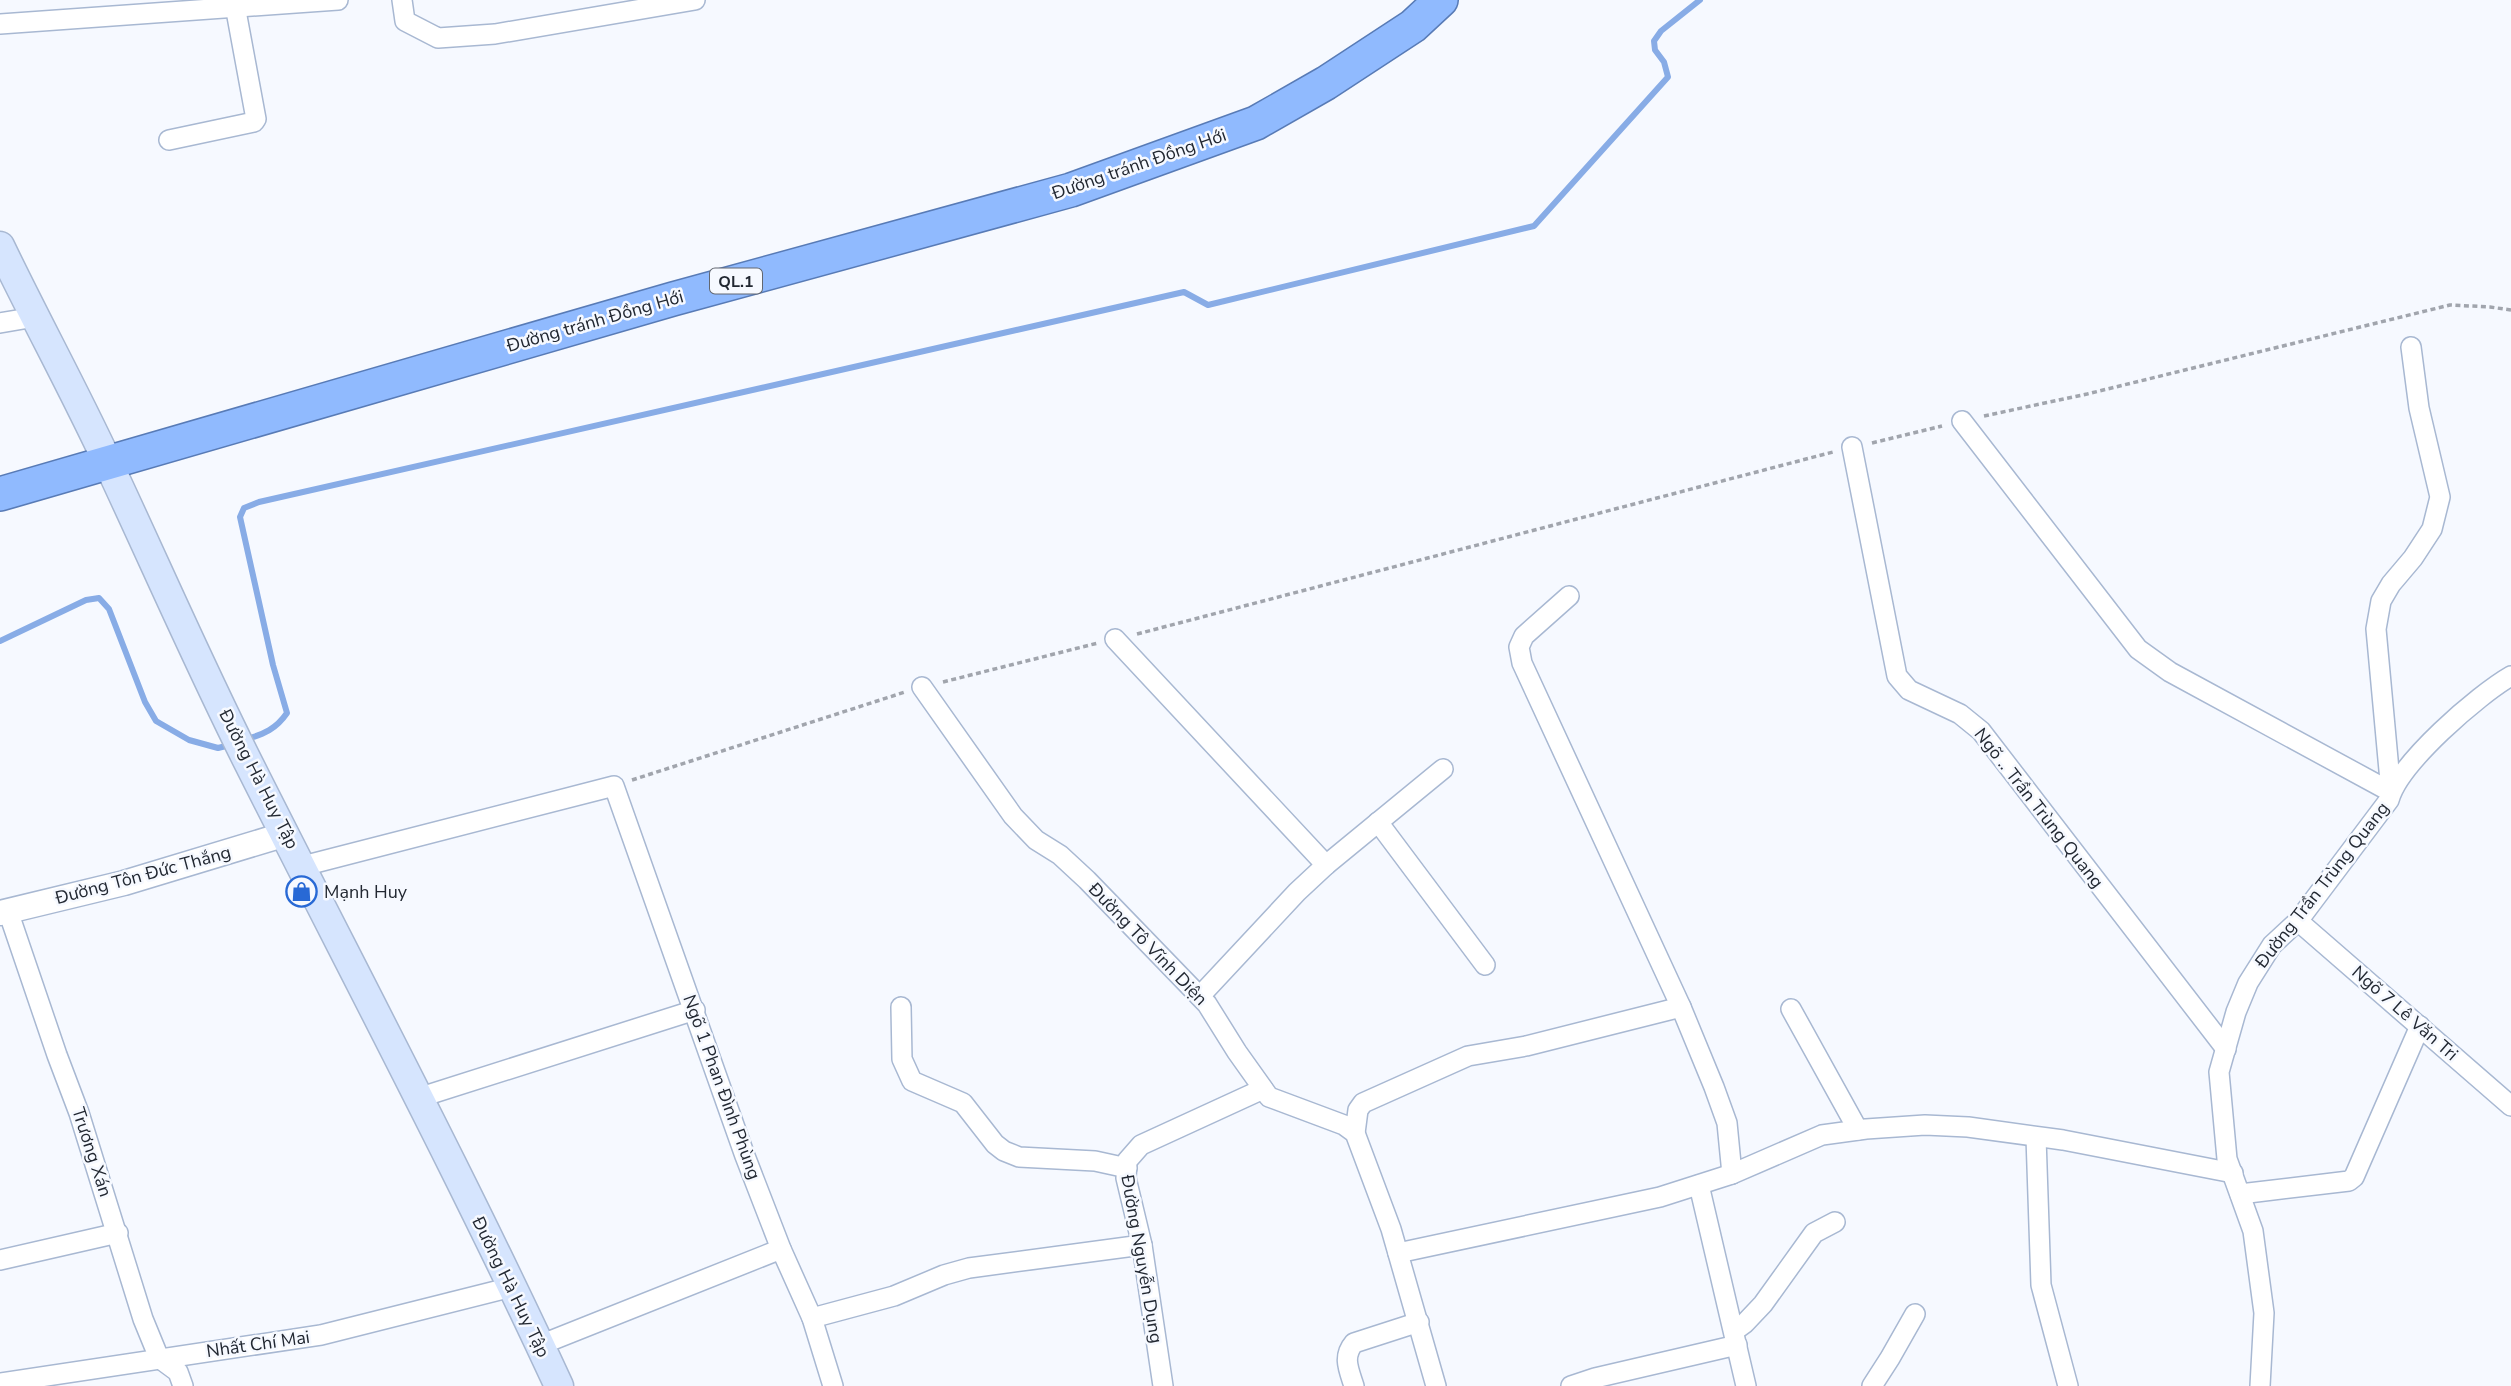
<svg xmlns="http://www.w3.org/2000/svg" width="2511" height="1386" font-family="'Nunito Sans',sans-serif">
	<rect width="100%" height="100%" fill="#f6f9ff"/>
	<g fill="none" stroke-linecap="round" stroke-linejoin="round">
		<g stroke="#88ace6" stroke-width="6">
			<polyline points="0,641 86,600 99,598 109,609 145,702 156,721 189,740 218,748 230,745"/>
			<path d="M247,739C264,734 276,729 287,713L273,665L240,517L244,508L259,502L1184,292L1208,305L1534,226L1668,77L1664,62L1655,50L1654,41L1661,31L1700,0"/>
		</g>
		<defs>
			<g id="minor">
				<polyline points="402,0 405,21 438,38 495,34 695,0"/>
				<polyline points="0,24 338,0"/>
				<polyline points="169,140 254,122 256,119 234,0"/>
				<polyline points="0,323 35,317"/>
				<polyline points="1962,421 2138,649 2170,672 2391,792"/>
				<polyline points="1852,447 1897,676 1909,690 1960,714 1981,731 2226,1049"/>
				<polyline points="1569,596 1524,636 1519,647 1522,663 1681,1007 1714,1087 1727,1123 1732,1174"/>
				<polyline points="1115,639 1326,865"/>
				<polyline points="922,687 1013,816 1036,840 1060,855 1087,880 1207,1004 1237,1052 1269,1097 1344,1125 1355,1133 1391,1229 1436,1386"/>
				<polyline points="2391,792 2376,629 2381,601 2391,584 2413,558 2432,529 2440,497 2419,408 2411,347"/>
				<polyline points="1378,822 1485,965"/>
				<polyline points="303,866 614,786 745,1156 781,1249 812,1318 833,1386"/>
				<polyline points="8,911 57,1055 79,1113 143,1319 159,1358 178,1372 183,1386"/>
				<polyline points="2298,921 2511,1106"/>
				<polyline points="1200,996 1297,892 1326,865 1443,769"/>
				<polyline points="901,1007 902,1059 912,1081 963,1103 995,1144 1004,1151 1019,1157 1095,1161 1127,1168"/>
				<polyline points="1791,1009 1858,1130"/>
				<polyline points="418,1098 695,1010"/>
				<polyline points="1355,1133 1358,1110 1363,1103 1468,1056 1526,1046 1681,1007"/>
				<polyline points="2036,1137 2041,1285 2068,1386"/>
				<polyline points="1699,1185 1746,1386"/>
				<polyline points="2240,1194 2349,1181 2354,1177 2420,1026"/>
				<polyline points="1398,1253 1660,1197 1732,1174 1822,1135 1866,1129 1925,1125 1968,1127 2063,1140 2233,1173"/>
				<polyline points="0,1260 118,1233"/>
				<polyline points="812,1318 894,1296 944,1275 969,1268 1142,1245"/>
				<polyline points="1734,1331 1745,1323 1763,1304 1814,1233 1835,1222"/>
				<polyline points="540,1345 781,1249"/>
				<polyline points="0,1383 321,1335 512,1287"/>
				<polyline points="1163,1386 1142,1245 1126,1178 1127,1161 1141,1145 1263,1089"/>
				<path d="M1354,1386C1349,1370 1342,1357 1354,1343L1419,1322"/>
				<polyline points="1571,1386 1595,1378 1737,1345"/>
				<polyline points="1872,1386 1890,1358 1915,1314"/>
				<path d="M2260,1386L2264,1313L2253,1231L2227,1159L2219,1072L2236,1012L2248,983L2272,945L2298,921L2389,800C2399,763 2478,695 2511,676"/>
			</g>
			<polyline id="tertiary" points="0,913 124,883 286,834"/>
			<path id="secondary" d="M0,246C35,319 74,390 108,463C155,563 199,665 249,764C353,971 462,1176 559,1386"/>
			<polyline id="trunk" points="0,494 673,299 1071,190 1256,123 1326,83 1413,26 1441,0"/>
		</defs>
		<use href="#minor" stroke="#a8b8d2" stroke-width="22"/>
		<use href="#tertiary" stroke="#a8b8d2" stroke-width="27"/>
		<use href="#secondary" stroke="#a8b8d2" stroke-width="31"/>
		<use href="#trunk" stroke="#587bb6" stroke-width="36"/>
		<g stroke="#a1a5ad" stroke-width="3.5" stroke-dasharray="5 3.5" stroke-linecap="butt">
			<polyline points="1984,416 2087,394 2450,305 2490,307 2511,310"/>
			<polyline points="1872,443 1942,426"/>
			<polyline points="1137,634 1833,452"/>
			<polyline points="943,682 1098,643"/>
			<polyline points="632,780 905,692"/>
		</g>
		<use href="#minor" stroke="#fff" stroke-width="19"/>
		<use href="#tertiary" stroke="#fff" stroke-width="24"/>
		<use href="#secondary" stroke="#d6e5fe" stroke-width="28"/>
		<use href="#trunk" stroke="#90bafe" stroke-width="33"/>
	</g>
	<defs>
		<symbol id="shop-ring" viewBox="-11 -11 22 22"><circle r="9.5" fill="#f6f9ff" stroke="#2869d5" stroke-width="1.5"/><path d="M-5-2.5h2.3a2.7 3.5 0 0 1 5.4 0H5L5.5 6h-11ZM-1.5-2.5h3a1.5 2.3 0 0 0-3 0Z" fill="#2869d5"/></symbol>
	</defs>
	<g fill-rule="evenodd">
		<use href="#shop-ring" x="284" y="874" width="35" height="35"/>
	</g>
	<g text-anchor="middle" stroke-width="5" stroke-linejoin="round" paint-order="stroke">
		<rect fill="#f6f9ff" stroke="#626770" stroke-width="2" x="710" y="268.5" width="52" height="25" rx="5"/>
		<g font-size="16" font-weight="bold" fill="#222832">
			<text x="736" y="287">QL.1</text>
		</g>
		<g font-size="18" fill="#222832" stroke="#f6f9ff">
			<text transform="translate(1139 164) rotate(-19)" y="6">Đường tránh Đồng Hới</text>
			<text transform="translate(595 321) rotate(-16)" y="6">Đường tránh Đồng Hới</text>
			<text transform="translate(259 779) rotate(63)" y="6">Đường Hà Huy Tập</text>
			<text transform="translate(2039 808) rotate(52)" y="6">Ngõ .. Trần Trùng Quang</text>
			<text transform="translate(143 875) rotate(-15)" y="6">Đường Tôn Đức Thắng</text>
			<text transform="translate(2322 885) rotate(-52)" y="6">Đường Trần Trùng Quang</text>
			<text transform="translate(1148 944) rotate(46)" y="6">Đường Tô Vĩnh Diện</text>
			<text transform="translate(2405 1013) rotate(41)" y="6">Ngõ 7 Lê Văn Tri</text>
			<text transform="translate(722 1087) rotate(70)" y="6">Ngõ 1 Phan Đình Phùng</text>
			<text transform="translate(92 1152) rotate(72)" y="6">Trương Xán</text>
			<text transform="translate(1142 1259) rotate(80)" y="6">Đường Nguyễn Dụng</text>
			<text transform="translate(511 1287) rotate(64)" y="6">Đường Hà Huy Tập</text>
			<text transform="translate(258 1344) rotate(-8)" y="6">Nhất Chí Mai</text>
		</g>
		<g font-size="18" fill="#222832" stroke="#f6f9ff" text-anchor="start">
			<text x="324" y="898">Mạnh Huy</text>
		</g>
	</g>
</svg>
